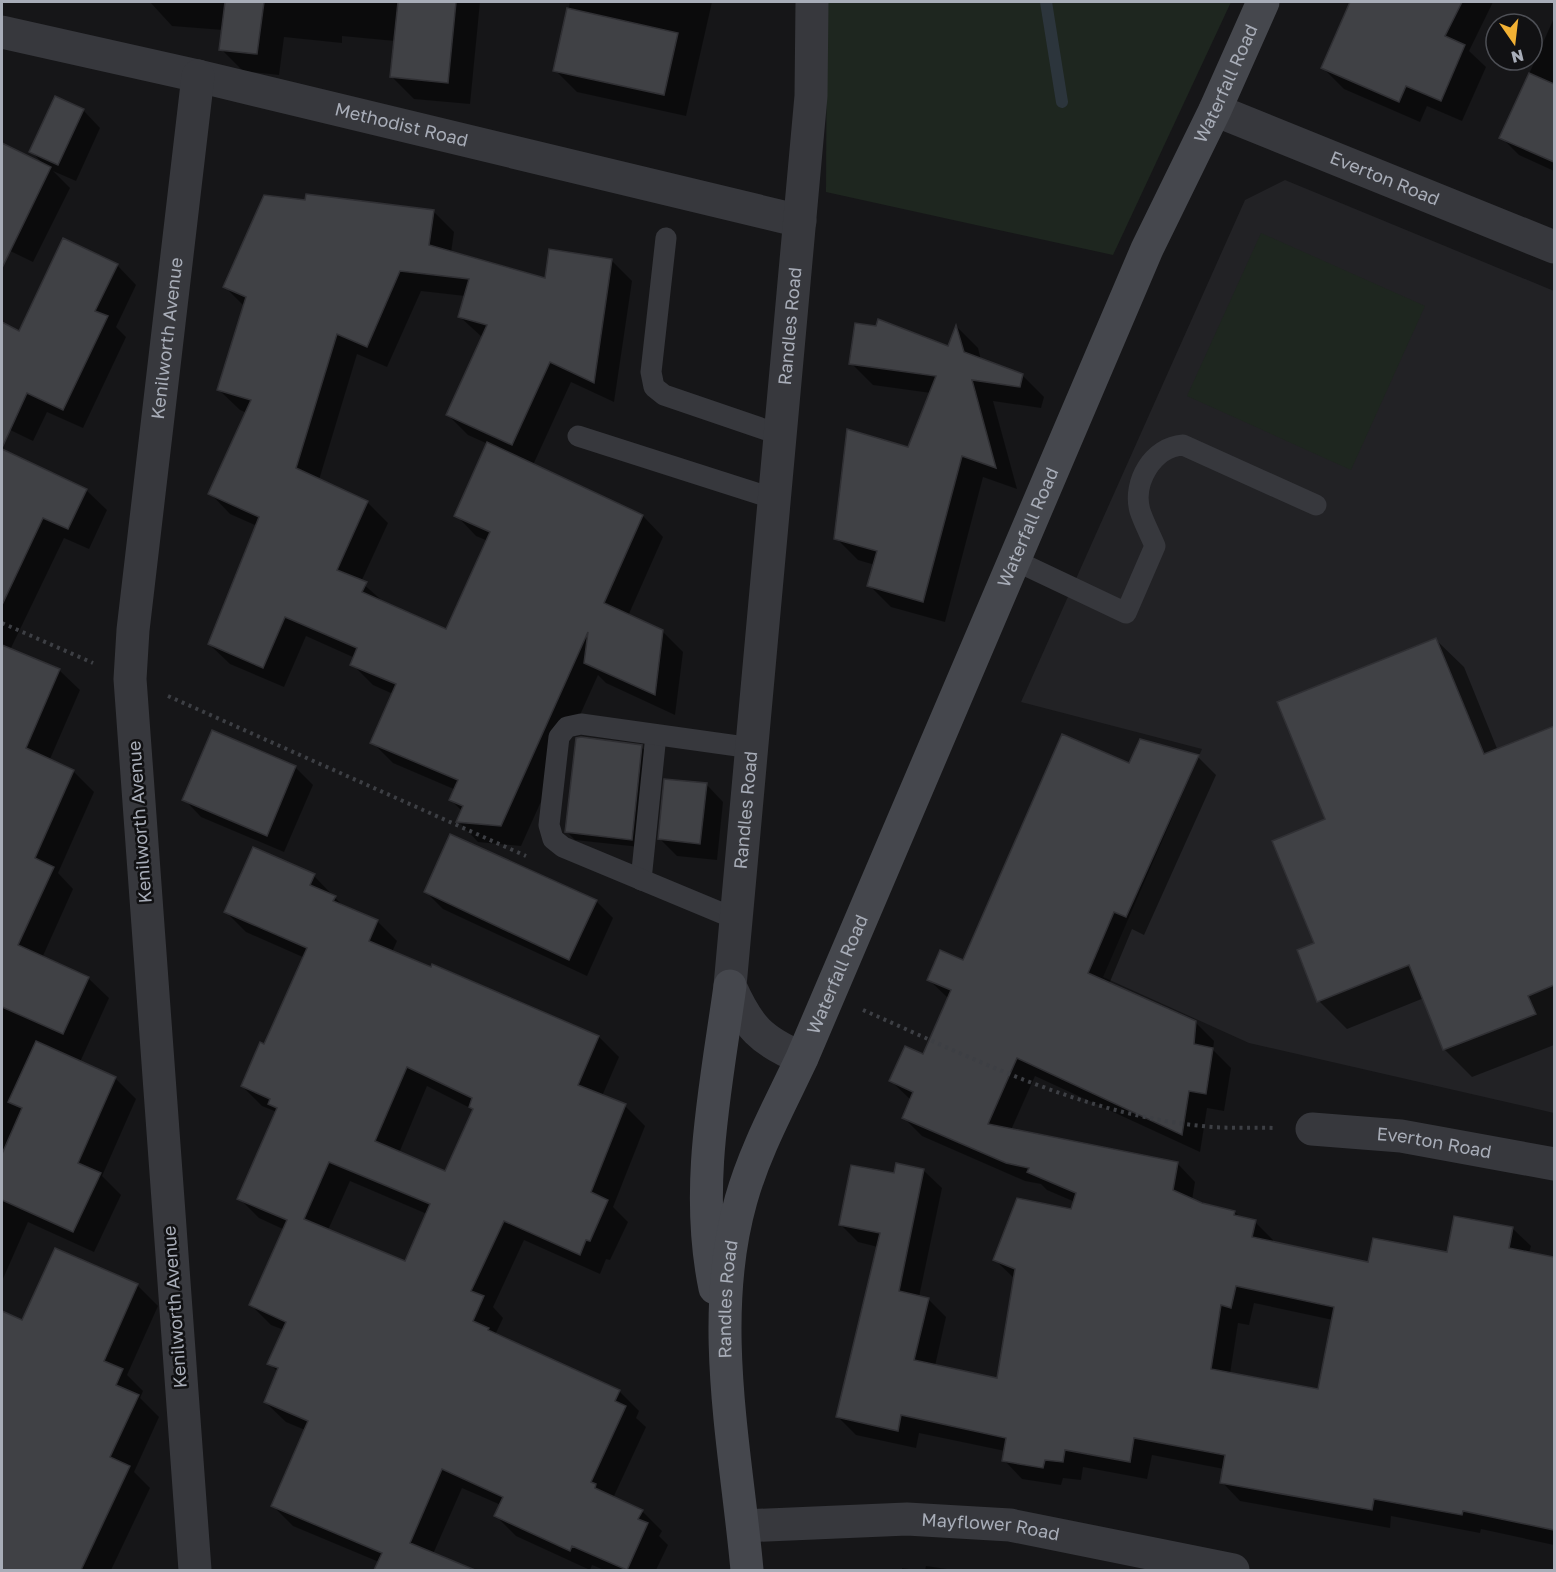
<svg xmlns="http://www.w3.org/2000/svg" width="1556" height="1572" font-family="'Golos Text',sans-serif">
	<rect width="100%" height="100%" fill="#161618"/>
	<polygon fill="#222225" points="1285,180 1554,291 1554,1113 1249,1043 1103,977 1202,749 1021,702 1245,200"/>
	<g fill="#1e261f">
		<polygon points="827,2 1231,2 1113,255 826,192"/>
		<polygon points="1261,233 1425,306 1351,470 1187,396"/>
	</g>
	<g fill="#0007" fill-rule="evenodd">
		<polygon points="150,2 480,2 470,104 414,99 392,77 395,41 342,36 342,43 284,37 279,75 243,71 221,49 223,30 172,26"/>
		<polygon points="570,2 712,2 686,116 577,92 555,70"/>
		<polygon points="1351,2 1362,2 1382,10 1386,2 1493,2 1469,51 1486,67 1462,121 1427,106 1420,122 1344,89 1323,68"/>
		<polygon points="1554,18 1554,171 1519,155 1501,137"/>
		<polygon points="83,110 100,128 76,181 53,171 70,188 33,262 2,247 2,145 44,165 31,151"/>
		<path d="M307,202L433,211L454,232L451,253L547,280L611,260L632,281L614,402L571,382L533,465L643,516L663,537L628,616L662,631L683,652L675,715L606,683L598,675L521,846L478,842L458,821L462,811L451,800L456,790L393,763L372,742L393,694L373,685L352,664L355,658L306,636L284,687L230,664L209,644L257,526L230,514L210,493L247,413L240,410L219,390L244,306L225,287ZM421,291L465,296L459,316L483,338L448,415L468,435L488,444L456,515L476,536L488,541L447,631L387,605L361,582L388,523L367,502L319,480L357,354L387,367Z"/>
		<polygon points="117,265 136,285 116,327 126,337 83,428 47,412 33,441 2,426 2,324 20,333"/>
		<polygon points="957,327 978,348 981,360 1022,375 1044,397 1041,408 993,401 1017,489 983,477 945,622 891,607 869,585 875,565 858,560 836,538 909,449 931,393 873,385 851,363 949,348"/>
		<polygon points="10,455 86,490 107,510 89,549 64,538 10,650 59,670 80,690 50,759 73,771 94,792 58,873 73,889 42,958 88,978 109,998 80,1062 115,1078 136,1099 102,1176 121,1195 94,1252 28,1222 2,1281 2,472"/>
		<polygon points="1436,640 1464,667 1498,751 1554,728 1554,1045 1472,1077 1444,1049 1424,998 1347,1029 1319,1001 1316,944 1327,820"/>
		<polygon points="641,747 650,755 640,847 575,840 567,832"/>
		<path d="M1198,757L1216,775L1144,935L1132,929L1109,984L1195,1022L1214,1041L1213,1050L1231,1068L1224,1111L1207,1108L1200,1152L1035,1076L1011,1130L1177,1163L1195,1182L1192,1200L1235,1212L1241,1218L1255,1222L1273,1240V1243L1369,1264L1449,1253L1512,1228L1531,1246L1529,1253L1554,1258V1545L1481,1529L1480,1533L1391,1516L1390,1528L1240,1501L1222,1482L1224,1469L1152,1455L1147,1479L1083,1467L1081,1480L1063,1478L1061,1485L1022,1479L1004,1460L1005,1451L919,1433L916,1448L856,1435L838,1417L878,1247L858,1242L840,1224L895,1175L923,1170L942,1188L919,1297L928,1299L946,1317L935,1366L998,1380L1015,1279L995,1260L1072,1211L1075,1202L1047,1190L1041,1184L1025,1181L922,1136L904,1118L911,1100L891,1081L924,1056L949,999L928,979L963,962L1130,765ZM1254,1303L1333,1320L1319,1390L1230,1374L1238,1323L1249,1325Z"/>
		<polygon points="295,767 313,785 284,852 201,817 184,799"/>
		<polygon points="706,784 723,802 717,860 677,856 660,839"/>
		<path d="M314,876L346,909L377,921L397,941L392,952L432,969L433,966L599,1037L619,1057L602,1096L625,1106L645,1126L613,1207L628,1222L610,1260L606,1259L600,1274L524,1240L493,1307L503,1318L495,1335L619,1391L639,1411L636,1418L646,1427L613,1498L642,1511L662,1531L659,1536L668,1545L656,1570H604L592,1565L590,1570L516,1536L496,1516L501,1505L462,1488L433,1554L448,1561L458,1570H383L378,1565L379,1562L293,1526L273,1506L305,1430L286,1422L265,1402L278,1372L269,1363L284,1330L271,1325L251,1305L285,1230L259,1218L239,1198L277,1112L262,1106L242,1086L265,1046L305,958L246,932L226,912ZM427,1086L474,1110L446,1173L399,1153ZM350,1181L427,1214L406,1263L328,1230Z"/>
		<polygon points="426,892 596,901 613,918 587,976 443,909"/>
		<polygon points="56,1249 137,1285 158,1306 127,1375 143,1391 140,1398 159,1417 134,1472 150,1488 111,1570 2,1570 2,1516 10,1497 2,1493 2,1312 23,1322"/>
		<polygon points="926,1566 954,1570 925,1570"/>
		<polygon points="902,1568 918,1570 902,1570"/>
	</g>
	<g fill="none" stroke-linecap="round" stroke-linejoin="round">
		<polyline stroke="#2c353c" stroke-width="12" points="1046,2 1062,102"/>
	</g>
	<g fill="#404145" stroke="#303034" stroke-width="1.5" fill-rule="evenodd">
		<polygon points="225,2 264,2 257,54 219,50"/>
		<polygon points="398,2 456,2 448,83 390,77"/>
		<polygon points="1350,2 1462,2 1445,36 1465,45 1441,101 1406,86 1399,102 1321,68"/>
		<polygon points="567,8 678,33 664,95 553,71"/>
		<polygon points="1529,73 1554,84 1554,162 1499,138"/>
		<polygon points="55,96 84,109 58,165 29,152"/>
		<polygon points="2,143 51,167 2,268"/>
		<polygon points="306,194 434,210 429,245 545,278 549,249 612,259 594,383 550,362 512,445 446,415 487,325 458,317 469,279 400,271 367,347 337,334 296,468 368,501 337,570 367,582 362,592 446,629 490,532 454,516 487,442 643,515 604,603 663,630 655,695 584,663 588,632 501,826 456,822 463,806 449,800 458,780 370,743 396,684 350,665 357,648 285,617 263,668 208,644 259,517 208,494 251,400 217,390 246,297 223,287 264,195 305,200"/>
		<polygon points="63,238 118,264 95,311 108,316 63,410 27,393 2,448 2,322 19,331"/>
		<polygon points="878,319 948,346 956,325 964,352 1023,374 1020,387 972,380 996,468 962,456 923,602 867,586 877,551 834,539 847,429 908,447 936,376 849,364 855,323 876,326"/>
		<polygon points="2,449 87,489 68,529 43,518 2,605"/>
		<polygon points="1436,638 1484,754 1554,726 1554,985 1528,996 1536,1014 1443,1050 1409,965 1317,1002 1297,950 1314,943 1272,841 1325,819 1277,702"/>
		<polygon points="2,645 60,669 26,748 74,770 35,858 54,867 18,945 89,977 63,1034 2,1007"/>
		<polygon points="212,730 296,766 267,836 182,800"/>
		<path d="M1062,734L1129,763L1140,739L1199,755L1126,917L1114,912L1088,973L1196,1021L1194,1044L1213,1048L1206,1094L1189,1091L1182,1135L1017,1058L988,1124L1178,1162L1173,1190L1202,1203L1235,1211L1234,1215L1256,1220L1252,1237L1368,1262L1373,1238L1447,1252L1454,1216L1513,1227L1509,1248L1554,1257V1530L1463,1511L1462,1515L1374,1499L1372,1510L1220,1483L1225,1455L1134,1438L1130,1462L1065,1450L1063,1462L1045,1460L1043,1468L1002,1461L1006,1438L901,1415L898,1431L836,1417L880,1233L839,1225L851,1165L894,1173L896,1163L924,1169L899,1291L929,1298L914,1360L997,1378L1015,1269L993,1260L1017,1198L1071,1209L1076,1193L1027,1172L1029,1168L1006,1163L902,1118L913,1092L889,1081L905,1046L923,1054L951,990L927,980L940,950L963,960ZM1236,1286L1334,1307L1318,1389L1211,1369L1221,1305L1231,1308Z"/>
		<polygon points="581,737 642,745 632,840 565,832 576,738"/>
		<polygon points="664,779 707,783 700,844 658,839"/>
		<polygon points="450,834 597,900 569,960 424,892"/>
		<path d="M253,847L315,874L310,885L336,896L333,901L378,920L369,941L431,967L432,964L599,1036L578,1085L626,1104L591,1192L608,1200L590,1241L586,1240L580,1255L504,1221L471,1291L484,1296L473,1321L489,1328L488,1330L620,1390L615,1401L626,1406L591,1482L596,1484L595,1488L643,1510L638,1519L648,1523L627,1570L572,1546L570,1551L494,1516L503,1497L442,1469L410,1543L475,1570H374L382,1553L271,1506L308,1421L264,1402L278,1368L267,1364L286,1322L249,1305L287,1220L237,1199L277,1108L268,1104L270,1099L241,1086L260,1042L264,1044L307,948L224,912ZM407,1067L472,1098L469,1107L473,1109L445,1171L375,1141ZM329,1162L430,1204L405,1261L304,1219Z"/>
		<polygon points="36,1041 116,1077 78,1163 101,1173 73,1232 2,1200 2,1154 22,1108 8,1102"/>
		<polygon points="55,1248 138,1284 104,1361 123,1369 116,1385 139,1395 110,1457 130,1466 81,1570 2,1570 2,1311 22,1320"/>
	</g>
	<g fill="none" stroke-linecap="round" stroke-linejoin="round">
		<g stroke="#3d3f44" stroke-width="4" stroke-dasharray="3 4.5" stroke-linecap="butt">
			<polyline points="2,623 93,663"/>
			<polyline points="168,696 526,856"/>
			<path d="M863,1010C972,1058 1082,1114 1202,1126C1226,1129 1251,1127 1275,1128"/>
		</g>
		<g stroke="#37383d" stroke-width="21">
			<polyline points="666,238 651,372 654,387 664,395 781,435"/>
			<polyline points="578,436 775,499"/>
			<path d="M1014,560L1126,613L1155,546C1150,534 1144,523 1140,511C1132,482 1153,447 1183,445L1316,505"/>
			<polyline points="641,880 656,735"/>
			<polyline points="736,919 563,847 553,839 549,825 559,737 567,727 581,724 752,748"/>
		</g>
		<g stroke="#37383d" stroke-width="33">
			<path id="s1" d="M2,32L198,76L800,221"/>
			<path id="s2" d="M1215,110L1554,247"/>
			<path id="s3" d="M802,1058C761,1041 748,1027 730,986L811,96L812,2"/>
			<path id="s4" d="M1312,1129L1401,1136L1554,1164"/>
			<path id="s5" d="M743,1526L907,1519L1010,1525L1233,1570"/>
			<path id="s6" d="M195,1570L130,679L133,630L198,76"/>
		</g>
		<g stroke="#45474d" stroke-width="33">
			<path d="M715,1288C694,1188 716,1087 730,986"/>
			<path id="s7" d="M747,1570C736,1449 707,1320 741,1200C755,1150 780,1105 802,1058L1147,249L1215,110L1263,2"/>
		</g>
	</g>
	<g text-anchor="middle" stroke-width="5" stroke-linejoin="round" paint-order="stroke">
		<g font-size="18" fill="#a8adb8" stroke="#111113">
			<text dy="6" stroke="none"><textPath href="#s7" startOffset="1590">Waterfall Road</textPath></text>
			<text dy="6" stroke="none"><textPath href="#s1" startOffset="410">Methodist Road</textPath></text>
			<text dy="6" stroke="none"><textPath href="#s2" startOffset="183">Everton Road</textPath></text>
			<text dy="6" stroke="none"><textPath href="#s3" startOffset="768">Randles Road</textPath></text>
			<text dy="6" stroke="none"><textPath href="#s6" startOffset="1236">Kenilworth Avenue</textPath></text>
			<text dy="6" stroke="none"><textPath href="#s7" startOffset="1104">Waterfall Road</textPath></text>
			<text dy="6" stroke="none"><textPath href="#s3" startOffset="282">Randles Road</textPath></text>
			<text transform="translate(140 822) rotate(-94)" y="6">Kenilworth Avenue</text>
			<text dy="6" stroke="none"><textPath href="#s7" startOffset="618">Waterfall Road</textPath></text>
			<text dy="6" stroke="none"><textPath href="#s4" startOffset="123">Everton Road</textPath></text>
			<text dy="6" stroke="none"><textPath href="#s7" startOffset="272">Randles Road</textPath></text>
			<text transform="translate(175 1307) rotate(-94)" y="6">Kenilworth Avenue</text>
			<text dy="6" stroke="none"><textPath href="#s5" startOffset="248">Mayflower Road</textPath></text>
		</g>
	</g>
	<rect width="1556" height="1572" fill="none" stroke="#a8adb8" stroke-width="6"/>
	<g transform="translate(1514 42) rotate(166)"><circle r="28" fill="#111113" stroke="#4d4f55" stroke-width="1.5"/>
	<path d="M0-4.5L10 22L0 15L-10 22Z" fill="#f2b134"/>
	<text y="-9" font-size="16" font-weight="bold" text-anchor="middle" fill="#a8adb8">N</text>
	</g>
</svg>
